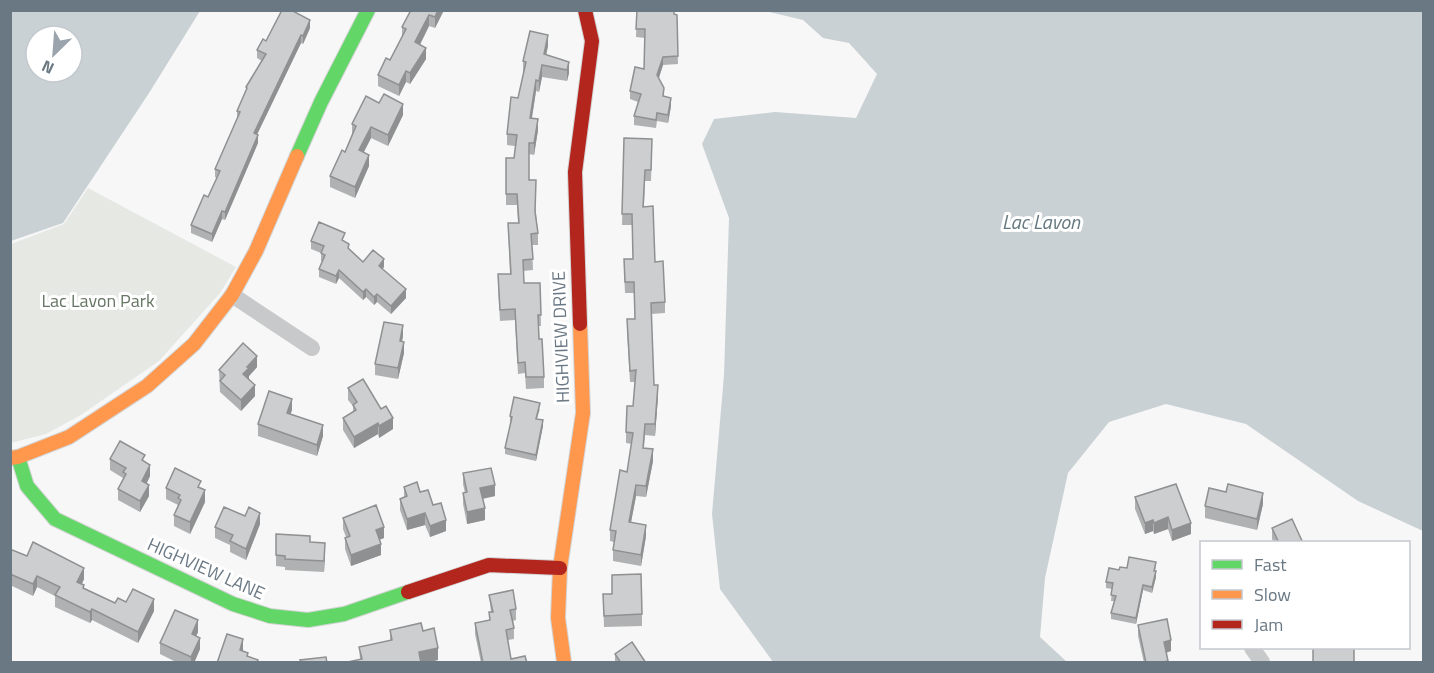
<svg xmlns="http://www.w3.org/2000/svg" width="1434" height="673" font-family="'Titillium Web',sans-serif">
	<rect width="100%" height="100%" fill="#f7f7f7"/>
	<polygon fill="#e6e8e4" points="88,188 236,267 220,293 159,361 81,415 46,434 11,443 11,244 64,224"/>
	<g fill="#cad1d4" fill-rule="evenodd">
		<path d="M11,10L200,11L149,93L63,223L11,241ZM36,36H72V72H36Z"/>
		<polygon points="765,11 1423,11 1423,531 1358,501 1246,424 1166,404 1109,422 1068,473 1045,578 1040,637 1067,662 773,662 720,589 712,514 724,375 729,218 702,144 714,119 775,112 856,118 877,74 849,43 823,38 803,20"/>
	</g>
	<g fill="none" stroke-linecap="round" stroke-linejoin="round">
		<defs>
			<g id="fast">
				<polyline points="297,156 321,102 368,10"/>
				<polyline points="18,457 27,486 55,519 233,604 270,616 308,620 344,614 408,592"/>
			</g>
			<g id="slow">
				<polyline points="10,458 18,457 69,437 147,386 194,344 232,295 256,251 297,156"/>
				<polyline points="564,662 558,618 560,568 583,413 580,324"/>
			</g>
			<g id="jam">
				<polyline points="580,324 575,172 592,41 585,10"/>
				<polyline points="408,592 489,565 560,568"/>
			</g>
		</defs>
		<use href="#fast" stroke="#d3d4d5" stroke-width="16"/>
		<use href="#slow" stroke="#d3d4d5" stroke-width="16"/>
		<use href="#jam" stroke="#d3d4d5" stroke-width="16"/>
		<g stroke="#c8c9ca" stroke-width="16">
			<polyline points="232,295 312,348"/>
			<polyline points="1252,648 1262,662"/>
		</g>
		<use href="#fast" stroke="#63d668" stroke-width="14"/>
		<use href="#slow" stroke="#ff974d" stroke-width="14"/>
		<use href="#jam" stroke="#b3261e" stroke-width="14"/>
	</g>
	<g fill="#afb1b2">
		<polygon points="411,10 444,10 435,28 429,26 420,45 426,59 410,84 406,82 399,96 378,86 378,75 390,60 402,37 402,27"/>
		<polygon points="637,10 677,15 678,64 663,65 659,78 664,97 671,106 668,123 657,121 656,128 634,125 634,116 638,102 630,99 630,91 644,69 645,38 636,37"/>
		<polygon points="310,28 303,44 301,43 257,134 258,143 225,220 222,219 212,242 191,233 191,225 208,197 217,178 215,177 215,169 237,119 237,111 246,91 246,87 262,61 257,58 257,50 266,41"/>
		<polygon points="548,46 546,55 569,62 569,73 567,81 542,77 539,92 536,91 532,118 538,130 534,155 529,154 529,180 536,212 538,233 538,245 532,245 533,270 523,271 524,283 540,283 541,326 538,326 544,377 544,388 526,389 525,373 518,374 515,320 500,321 498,286 510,274 508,223 518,223 517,205 506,205 506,194 514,158 515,146 507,145 507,134 518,98 524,73 523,73 523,61"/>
		<polygon points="403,115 388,146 371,138 364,152 369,166 355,198 330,187 330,176 345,152 352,135 352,124"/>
		<polygon points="624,138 652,150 651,181 645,181 644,207 655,262 665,302 665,313 651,314 654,385 658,396 655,436 645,435 644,448 653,461 646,497 636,496 631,522 646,536 641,566 613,561 613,550 614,542 610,541 610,530 627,472 632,444 626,443 626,432 633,406 635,382 630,382 627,331 627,319 635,319 634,293 625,293 624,270 624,259 633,259 632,225 622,225"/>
		<polygon points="311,241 345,242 349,249 363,262 384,267 382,269 406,298 391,314 377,302 374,305 366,297 363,300 339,278 336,284 319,277 319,269 322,262 321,261 321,253 311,249"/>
		<polygon points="403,336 402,341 404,353 398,379 375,375 375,364"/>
		<polygon points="257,367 249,376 249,379 255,396 241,411 220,392 219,370"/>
		<polygon points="348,388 393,429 379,438 378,434 354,448 343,430 343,418 353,412 353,406 348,400"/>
		<polygon points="540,409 537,419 543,426 536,461 505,454 505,448 511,422 510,422 510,416"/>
		<polygon points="292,410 290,414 323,436 317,456 258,436 258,424"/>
		<polygon points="110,459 145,462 150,476 147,483 149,496 140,512 118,500 118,489 123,478 110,470"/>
		<polygon points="463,473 495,496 483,499 485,520 467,524 463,504 463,493 465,493 463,484"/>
		<polygon points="1176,484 1191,534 1172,541 1168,529 1154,534 1153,531 1145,534 1135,509 1135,497"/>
		<polygon points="404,487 420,492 433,505 446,531 430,537 425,525 407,530 400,510 400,499 404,497"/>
		<polygon points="166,488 205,502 190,534 174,526 174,515 178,505 166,499"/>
		<polygon points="1263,504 1257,530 1205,518 1205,506"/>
		<polygon points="343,518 384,538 379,540 381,555 351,566 345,549 345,538 346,537 343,529"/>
		<polygon points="260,524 246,560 230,552 230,545 215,538 215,527"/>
		<polygon points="1272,528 1303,543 1274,543 1272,539"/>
		<polygon points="276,534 310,542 325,554 324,572 285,570 285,567 276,566"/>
		<polygon points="10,549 84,579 82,584 84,588 115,603 126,602 154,611 138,643 92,620 90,623 55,607 55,596 37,587 33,596 10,585"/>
		<polygon points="1156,567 1155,571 1156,577 1152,593 1143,590 1136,624 1111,619 1111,613 1114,601 1111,601 1112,589 1106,588 1106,582 1119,570 1127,568"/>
		<polygon points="603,594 612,594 642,614 642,626 604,627"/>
		<polygon points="489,595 516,609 516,620 513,621 514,628 514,639 508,640 511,659 527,663 481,663 475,634 475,623 489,620 489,612 491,612"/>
		<polygon points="1138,625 1171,651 1166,653 1168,663 1144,663 1138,636"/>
		<polygon points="390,630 423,631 438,660 425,663 343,663 360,659 359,647 390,641"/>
		<polygon points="198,632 196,636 200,649 194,663 178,663 160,654 160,643"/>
		<polygon points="615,654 646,663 615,663"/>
	</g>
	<g fill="#8f9091">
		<polygon points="438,10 444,10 435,28 435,17"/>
		<polygon points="429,15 429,26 415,54 415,42"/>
		<polygon points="310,20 310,28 303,44 303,36"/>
		<polygon points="301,35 301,43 254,141 254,133"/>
		<polygon points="548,35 548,46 544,65 544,54"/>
		<polygon points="426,48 426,59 410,84 410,73"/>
		<polygon points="663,57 663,65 657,83 657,75"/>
		<polygon points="569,62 569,73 567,81 567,70"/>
		<polygon points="542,65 542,77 539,92 539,81"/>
		<polygon points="406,71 406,82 399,96 399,85"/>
		<polygon points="536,80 536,91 530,129 530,118"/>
		<polygon points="671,98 671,106 668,123 668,115"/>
		<polygon points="403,104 403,115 388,146 388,135"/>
		<polygon points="538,119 538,130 534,155 534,143"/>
		<polygon points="371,127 371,138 359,161 359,150"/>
		<polygon points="258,135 258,143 225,220 225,212"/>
		<polygon points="369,155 369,166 355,198 355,187"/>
		<polygon points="222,211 222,219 212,242 212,234"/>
		<polygon points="384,259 384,267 379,274 379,266"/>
		<polygon points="339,270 339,278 336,284 336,276"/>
		<polygon points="366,289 366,297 363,300 363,292"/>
		<polygon points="406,289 406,298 391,314 391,306"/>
		<polygon points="377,294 377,302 374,305 374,297"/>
		<polygon points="403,325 403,336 400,352 400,341"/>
		<polygon points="404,342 404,353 398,379 398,368"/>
		<polygon points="257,356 257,367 249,376 249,380 243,374 247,367"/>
		<polygon points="255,385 255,396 241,411 241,400"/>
		<polygon points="658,385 658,396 655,436 655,424"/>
		<polygon points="292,399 292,410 287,424 287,413"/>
		<polygon points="393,418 393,429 379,438 379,426"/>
		<polygon points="543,420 543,426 536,461 536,455"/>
		<polygon points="378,423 378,434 354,448 354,437"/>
		<polygon points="323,425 323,436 317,456 317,445"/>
		<polygon points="653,449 653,461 646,497 646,486"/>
		<polygon points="150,465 150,476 142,492 142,481"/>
		<polygon points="149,485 149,496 140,512 140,501"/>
		<polygon points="495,485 495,496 480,499 480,488"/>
		<polygon points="636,485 636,496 629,533 629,522"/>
		<polygon points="205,490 205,502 190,534 190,522"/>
		<polygon points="1263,493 1263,504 1257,530 1257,519"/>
		<polygon points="485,508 485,520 467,524 467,512"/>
		<polygon points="260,513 260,524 246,560 246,549"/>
		<polygon points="425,513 425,525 407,530 407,519"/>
		<polygon points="1168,517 1168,529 1154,534 1154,523"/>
		<polygon points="446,520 446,531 430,537 430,526"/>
		<polygon points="1153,520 1153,531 1145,534 1145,523"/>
		<polygon points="1191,523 1191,534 1172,541 1172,530"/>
		<polygon points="646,525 646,536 641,566 641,555"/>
		<polygon points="384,527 384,538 376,541 376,530"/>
		<polygon points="325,543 325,554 324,572 324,561"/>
		<polygon points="381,544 381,555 351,566 351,555"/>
		<polygon points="84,568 84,579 77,593 77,582"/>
		<polygon points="1156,571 1156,577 1152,593 1152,587"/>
		<polygon points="37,576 37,587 33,596 33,584"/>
		<polygon points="1143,585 1143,590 1136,624 1136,618"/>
		<polygon points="154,599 154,611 138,643 138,632"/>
		<polygon points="92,609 92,620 90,623 90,612"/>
		<polygon points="198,620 198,632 192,645 192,634"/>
		<polygon points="200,638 200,649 194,663 191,663 191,657"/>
		<polygon points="243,639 243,650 240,661 240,650"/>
		<polygon points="1171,640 1171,651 1164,653 1164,642"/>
		<polygon points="438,648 438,660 425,663 419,663 419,652"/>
	</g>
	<g fill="#cccecf" stroke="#8f9091" stroke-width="1.5">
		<polygon points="282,10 291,10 310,20 303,36 301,35 254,133 258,135 225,212 222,211 212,234 191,225 204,195 208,197 220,171 215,169 240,112 237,111 247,88 246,87 266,54 257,50 263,39 266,41"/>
		<polygon points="411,10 438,10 435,17 429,15 415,42 426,48 410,73 406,71 399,85 378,75 386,58 390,60 406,29 402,27"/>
		<polygon points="637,10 674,10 674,14 677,15 678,56 663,57 657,75 664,88 663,96 671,98 668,115 657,113 656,120 634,116 641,94 630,91 635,67 644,69 645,29 636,29"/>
		<polygon points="530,31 548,35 544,54 569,62 567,70 542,65 539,81 536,80 530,118 538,119 534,143 529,143 529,180 536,180 535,212 538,233 531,234 533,259 523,260 524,283 540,283 541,315 538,315 539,339 542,339 544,377 526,377 525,362 518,363 515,309 500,310 498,274 511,274 508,223 519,223 517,194 506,194 506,158 514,158 517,135 507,134 511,97 518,98 526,62 523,61"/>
		<polygon points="384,94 403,104 388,135 371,127 359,150 369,155 355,187 330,176 342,150 345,152 356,126 352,124 366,96 379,103"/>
		<polygon points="624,138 652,139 651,170 645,170 643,207 653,206 655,262 663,261 665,302 651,303 654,385 658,385 655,424 645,424 643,448 653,449 646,486 636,485 629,522 646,525 641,555 613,550 616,531 610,530 620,470 627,472 633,433 626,432 627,406 633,406 636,370 630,371 627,319 635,319 634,282 625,282 624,259 633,259 632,214 622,214"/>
		<polygon points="319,222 345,233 342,240 349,244 348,248 363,262 373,250 384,259 379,266 406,289 391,306 377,294 374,297 366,289 363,292 339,270 336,276 319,269 325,255 321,253 324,246 311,241"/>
		<polygon points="384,322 403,325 400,341 404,342 398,368 375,364"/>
		<polygon points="243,343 257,356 247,367 249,368 243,374 255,385 241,400 220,381 225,375 219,370"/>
		<polygon points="363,379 381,409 386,406 393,418 379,426 378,423 354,437 343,418 356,410 353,405 357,402 348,388"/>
		<polygon points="269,391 292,399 287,413 323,425 317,445 258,424"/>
		<polygon points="514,397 540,403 536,419 543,420 536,455 505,448 512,417 510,416"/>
		<polygon points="120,441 145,455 142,460 150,465 142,481 149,485 140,501 118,489 126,474 123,472 126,468 110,459"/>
		<polygon points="175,468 201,481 198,487 205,490 190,522 174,515 181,500 178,498 180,495 166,488"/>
		<polygon points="491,468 495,485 480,488 485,508 467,512 463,493 467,492 463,473"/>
		<polygon points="417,482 420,492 428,490 433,505 441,503 446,520 430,526 425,513 407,519 400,499 407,496 404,487"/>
		<polygon points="1176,484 1191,523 1172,530 1168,517 1154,523 1153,520 1145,523 1135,497"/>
		<polygon points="1228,484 1263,493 1257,519 1205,506 1209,488 1226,492"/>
		<polygon points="376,505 384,527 376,530 381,544 351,555 345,538 350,536 343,518"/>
		<polygon points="224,507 245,516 249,507 260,513 246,549 230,541 233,535 215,527"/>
		<polygon points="1292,519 1303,543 1279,543 1272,528"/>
		<polygon points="276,534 310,536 310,542 325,543 324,561 285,559 285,556 276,555"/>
		<polygon points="33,542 84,568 77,582 84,585 83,588 115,603 118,598 126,602 133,589 154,599 138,632 92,609 90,612 55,595 60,587 37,576 33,584 10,574 10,549 27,556"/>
		<polygon points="1129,557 1156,562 1154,571 1156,571 1152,587 1143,585 1136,618 1111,613 1116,596 1111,595 1113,583 1106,582 1109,568 1119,570 1120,567 1127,568"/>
		<polygon points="641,574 642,614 604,616 603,594 612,594 612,575"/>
		<polygon points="513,590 516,609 510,610 514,628 506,630 511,659 525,656 527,663 483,663 475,623 490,620 489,612 493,612 489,595"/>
		<polygon points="175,610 198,620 192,634 200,638 191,657 160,643"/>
		<polygon points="1167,619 1171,640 1164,642 1168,661 1158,663 1146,663 1138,625"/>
		<polygon points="421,623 423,631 434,628 438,648 419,652 421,663 343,663 362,659 359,647 392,640 390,630"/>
		<polygon points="227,634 243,639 240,650 248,653 247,656 258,660 257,663 217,663"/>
		<polygon points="632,642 646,663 621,663 615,654"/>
		<rect x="1313" y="648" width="41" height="15"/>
		<polygon points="326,657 327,663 301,663 300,660"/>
	</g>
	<g text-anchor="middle" stroke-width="6" stroke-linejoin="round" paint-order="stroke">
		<g font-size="18" fill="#677664" stroke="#fff">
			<text x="98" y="307">Lac Lavon Park</text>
		</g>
		<g font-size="18" fill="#6a7884" stroke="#fff">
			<text transform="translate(561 337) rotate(-92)" y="6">HIGHVIEW DRIVE</text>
			<text transform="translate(206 569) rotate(24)" y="6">HIGHVIEW LANE</text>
		</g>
		<g font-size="20" font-style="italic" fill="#66787f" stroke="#fff">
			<text x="1041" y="229">Lac Lavon</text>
		</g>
	</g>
	<rect width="1434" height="673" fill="none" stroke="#6a7884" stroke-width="24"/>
	<rect x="1200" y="541" width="210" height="108" fill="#ffffff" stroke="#c3c9ce" stroke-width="1.5"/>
	<rect x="1212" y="560" width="30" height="9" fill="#63d668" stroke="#c3c9ce" stroke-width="1.5"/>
	<text x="1254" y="571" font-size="18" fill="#6a7884">Fast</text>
	<rect x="1212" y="590" width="30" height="9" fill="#ff974d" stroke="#c3c9ce" stroke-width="1.5"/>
	<text x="1254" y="601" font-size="18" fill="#6a7884">Slow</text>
	<rect x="1212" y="620" width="30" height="9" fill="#b3261e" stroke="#c3c9ce" stroke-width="1.5"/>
	<text x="1254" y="631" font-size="18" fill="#6a7884">Jam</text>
	<g transform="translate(54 54) rotate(205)"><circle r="28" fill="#ffffff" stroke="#c3c9ce" stroke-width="1.5"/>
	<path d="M0-4.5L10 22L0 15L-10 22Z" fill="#9ba4ac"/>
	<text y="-9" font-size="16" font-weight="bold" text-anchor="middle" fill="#6a7884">N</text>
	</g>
</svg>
